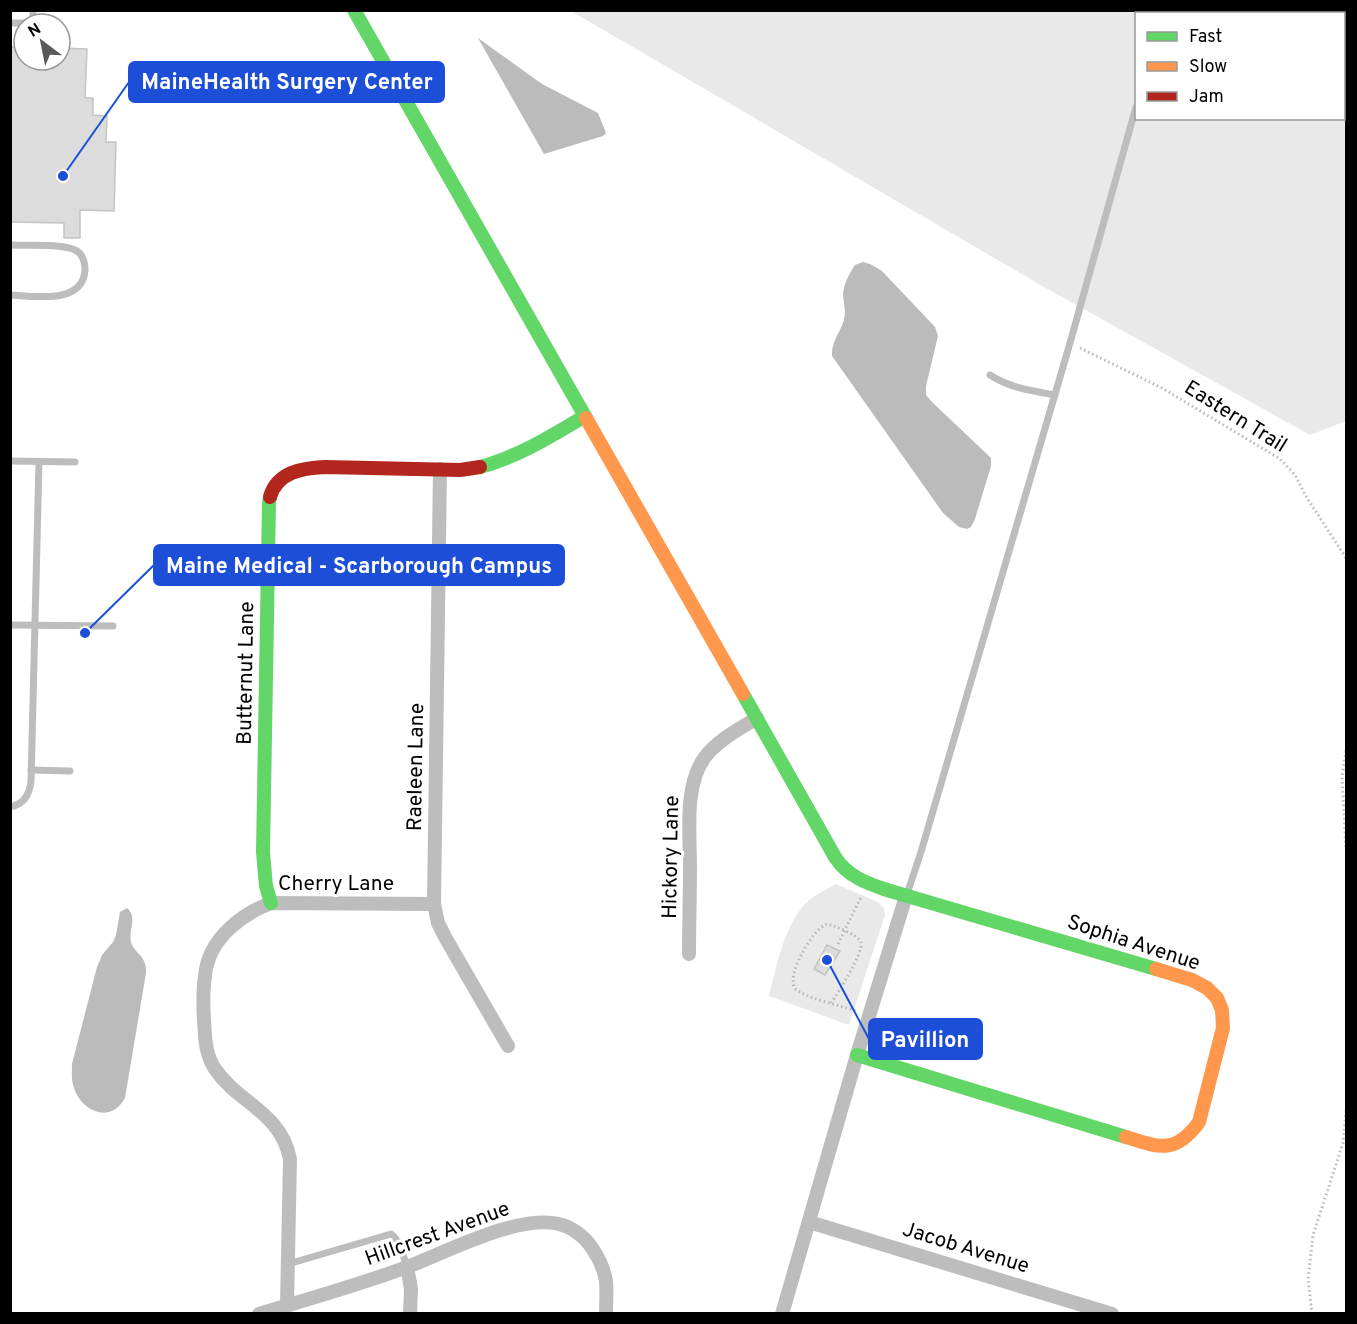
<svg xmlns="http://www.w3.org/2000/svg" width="1357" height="1324" font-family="Overpass,sans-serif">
	<rect width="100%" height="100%" fill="#fff"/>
	<g fill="#e9e9e9" fill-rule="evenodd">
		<path d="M571,11H1346V421L1310,435L1044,287ZM1136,14H1344V118H1136Z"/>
		<path d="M836,884L878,902L884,908L885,915L849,1025L769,996C776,967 784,928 804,905C812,896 826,890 836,884Z"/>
	</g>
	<g fill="#bbb">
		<polygon points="478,38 542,84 598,113 606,133 603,136 544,154"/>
		<path d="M863,262L870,264L882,271L935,327L938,336L926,386V395L932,402L991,458V466L975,519L971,527L967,529L959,527L943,513L832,356C831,342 840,333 844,320C846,312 844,304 843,296C843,285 849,274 855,265Z"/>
		<path d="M127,908C138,917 128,930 131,942C135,955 147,955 146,973L125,1098C111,1124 82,1112 74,1088C71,1080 72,1072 72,1064L97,967L102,955L113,942L116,935L120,912Z"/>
	</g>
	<g fill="#dcdcdc" stroke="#c4c4c4" stroke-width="1.5">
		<polygon points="10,47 24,47 24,60 60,60 60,48 87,49 85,98 93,98 93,115 107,116 106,142 116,142 114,211 80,210 80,238 64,238 64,223 10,222"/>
		<polygon points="827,945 840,951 825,975 814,969"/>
	</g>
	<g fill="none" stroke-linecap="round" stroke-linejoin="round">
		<g stroke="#b8b8b8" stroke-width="3" stroke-dasharray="1.5 3" stroke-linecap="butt">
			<polyline points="1080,348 1162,388 1280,459 1295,475 1307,498 1346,558"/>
			<polyline points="1346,751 1342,777 1346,849"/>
			<polyline points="838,944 861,897"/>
			<path d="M831,1003C838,993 864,952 861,942C858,935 835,926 827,924C813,930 798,958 794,973C793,978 793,982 794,988C807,999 839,1005 856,1011"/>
			<polyline points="1312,1314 1308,1279 1313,1235 1343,1143 1346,1111"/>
		</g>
		<g stroke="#bdbdbd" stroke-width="7">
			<polyline points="1163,14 1164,10"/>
			<polyline points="10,23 33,23 33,10"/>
			<path d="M10,245C26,246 62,243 75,250C83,254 85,262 85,270C83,305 34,296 10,295"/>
			<path d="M990,375C1010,388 1032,391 1055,395"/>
			<polyline points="10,461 75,462"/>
			<polyline points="10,625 113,626"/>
			<polyline points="31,770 70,771"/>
			<path d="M10,807C24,804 29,795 31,782L39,462"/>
			<polyline points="907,894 921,852 1070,343 1136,107"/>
			<path d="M288,1264L391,1234C401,1241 403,1256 407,1267"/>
		</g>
		<g stroke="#bdbdbd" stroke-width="14">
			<polyline points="440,469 434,904 438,923 445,937 508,1046"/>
			<path d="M689,954C689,925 690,895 690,866C690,833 684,785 705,757C718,740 739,729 757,718"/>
			<polyline points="809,1222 1112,1314"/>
			<polyline points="407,1267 411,1289 410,1314"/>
			<path d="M287,1305L290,1159C281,1112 239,1104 215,1069C205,1054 205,1037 204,1020C203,1004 203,985 206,969C212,937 242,914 271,903L434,904"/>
			<path d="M259,1314C308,1299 359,1285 407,1267C447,1252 518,1214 559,1224C572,1227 585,1237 592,1248C599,1258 604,1269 606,1281C607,1292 606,1303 606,1314"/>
			<polyline points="782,1314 857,1055 906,896"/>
		</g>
		<g stroke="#63d668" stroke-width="14">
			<polyline points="354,10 586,418"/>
			<path d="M480,467C518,457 551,436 585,416"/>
			<polyline points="270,497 269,502 263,852 266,886 271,903"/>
			<path d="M743,694L835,857C847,876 866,883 887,890L1156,969"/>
			<polyline points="857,1055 1126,1137"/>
		</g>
		<g stroke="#ff974d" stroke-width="14">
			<polyline points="586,418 743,694"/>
			<path d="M1126,1137C1160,1148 1176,1154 1199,1122L1223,1028L1222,1010L1217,998L1207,988L1192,980L1156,969"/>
		</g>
		<path stroke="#b3261e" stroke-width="14" d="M270,497C277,472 302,468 325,467L460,470L480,467"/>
	</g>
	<g text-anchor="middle" stroke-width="6" stroke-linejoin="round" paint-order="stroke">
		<g font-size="21" fill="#000" stroke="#fff">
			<text transform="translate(1236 416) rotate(32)" y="7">Eastern Trail</text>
			<text transform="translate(245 673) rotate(-89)" y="7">Butternut Lane</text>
			<text transform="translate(415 767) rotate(-89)" y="7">Raeleen Lane</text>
			<text transform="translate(670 857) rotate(-89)" y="7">Hickory Lane</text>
			<text x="336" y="890">Cherry Lane</text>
			<text transform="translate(1134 942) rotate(18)" y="7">Sophia Avenue</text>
			<text transform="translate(437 1233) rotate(-20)" y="7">Hillcrest Avenue</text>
			<text transform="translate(966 1247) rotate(17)" y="7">Jacob Avenue</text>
		</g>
	</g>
	<path fill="none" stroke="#1d4ed8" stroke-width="2" d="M63 176L129 82M85 633L154 565M827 960L869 1039"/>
	<g fill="#1d4ed8" stroke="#fff" stroke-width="2">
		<circle cx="63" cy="176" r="6"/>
		<circle cx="85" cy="633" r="6"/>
		<circle cx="827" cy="960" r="6"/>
	</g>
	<g fill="#1d4ed8" stroke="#1d4ed8" stroke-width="2">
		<rect x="129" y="62" width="315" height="40" rx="6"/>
		<rect x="154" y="545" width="410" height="40" rx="6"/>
		<rect x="869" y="1019" width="113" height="40" rx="6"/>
	</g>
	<g font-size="22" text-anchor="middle" font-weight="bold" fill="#fff">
		<text x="287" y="89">MaineHealth Surgery Center</text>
		<text x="359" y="573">Maine Medical - Scarborough Campus</text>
		<text x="925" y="1047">Pavillion</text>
	</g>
	<rect width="1357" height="1324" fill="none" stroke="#000000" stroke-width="24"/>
	<rect x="1135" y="12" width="210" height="108" fill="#ffffff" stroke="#999999" stroke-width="1.5"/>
	<rect x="1147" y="32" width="30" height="9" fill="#63d668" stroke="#999999" stroke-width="1.5"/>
	<text x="1189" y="42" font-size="18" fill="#000000">Fast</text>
	<rect x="1147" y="62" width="30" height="9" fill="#ff974d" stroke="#999999" stroke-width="1.5"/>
	<text x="1189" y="72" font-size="18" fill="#000000">Slow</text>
	<rect x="1147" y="92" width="30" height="9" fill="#b3261e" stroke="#999999" stroke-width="1.5"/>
	<text x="1189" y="102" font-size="18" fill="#000000">Jam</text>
	<g transform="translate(42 42) rotate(328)"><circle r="28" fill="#ffffff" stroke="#999999" stroke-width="1.5"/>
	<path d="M0-4.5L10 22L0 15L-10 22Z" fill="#595959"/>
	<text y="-9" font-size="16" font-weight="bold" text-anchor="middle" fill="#000000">N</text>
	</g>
</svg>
